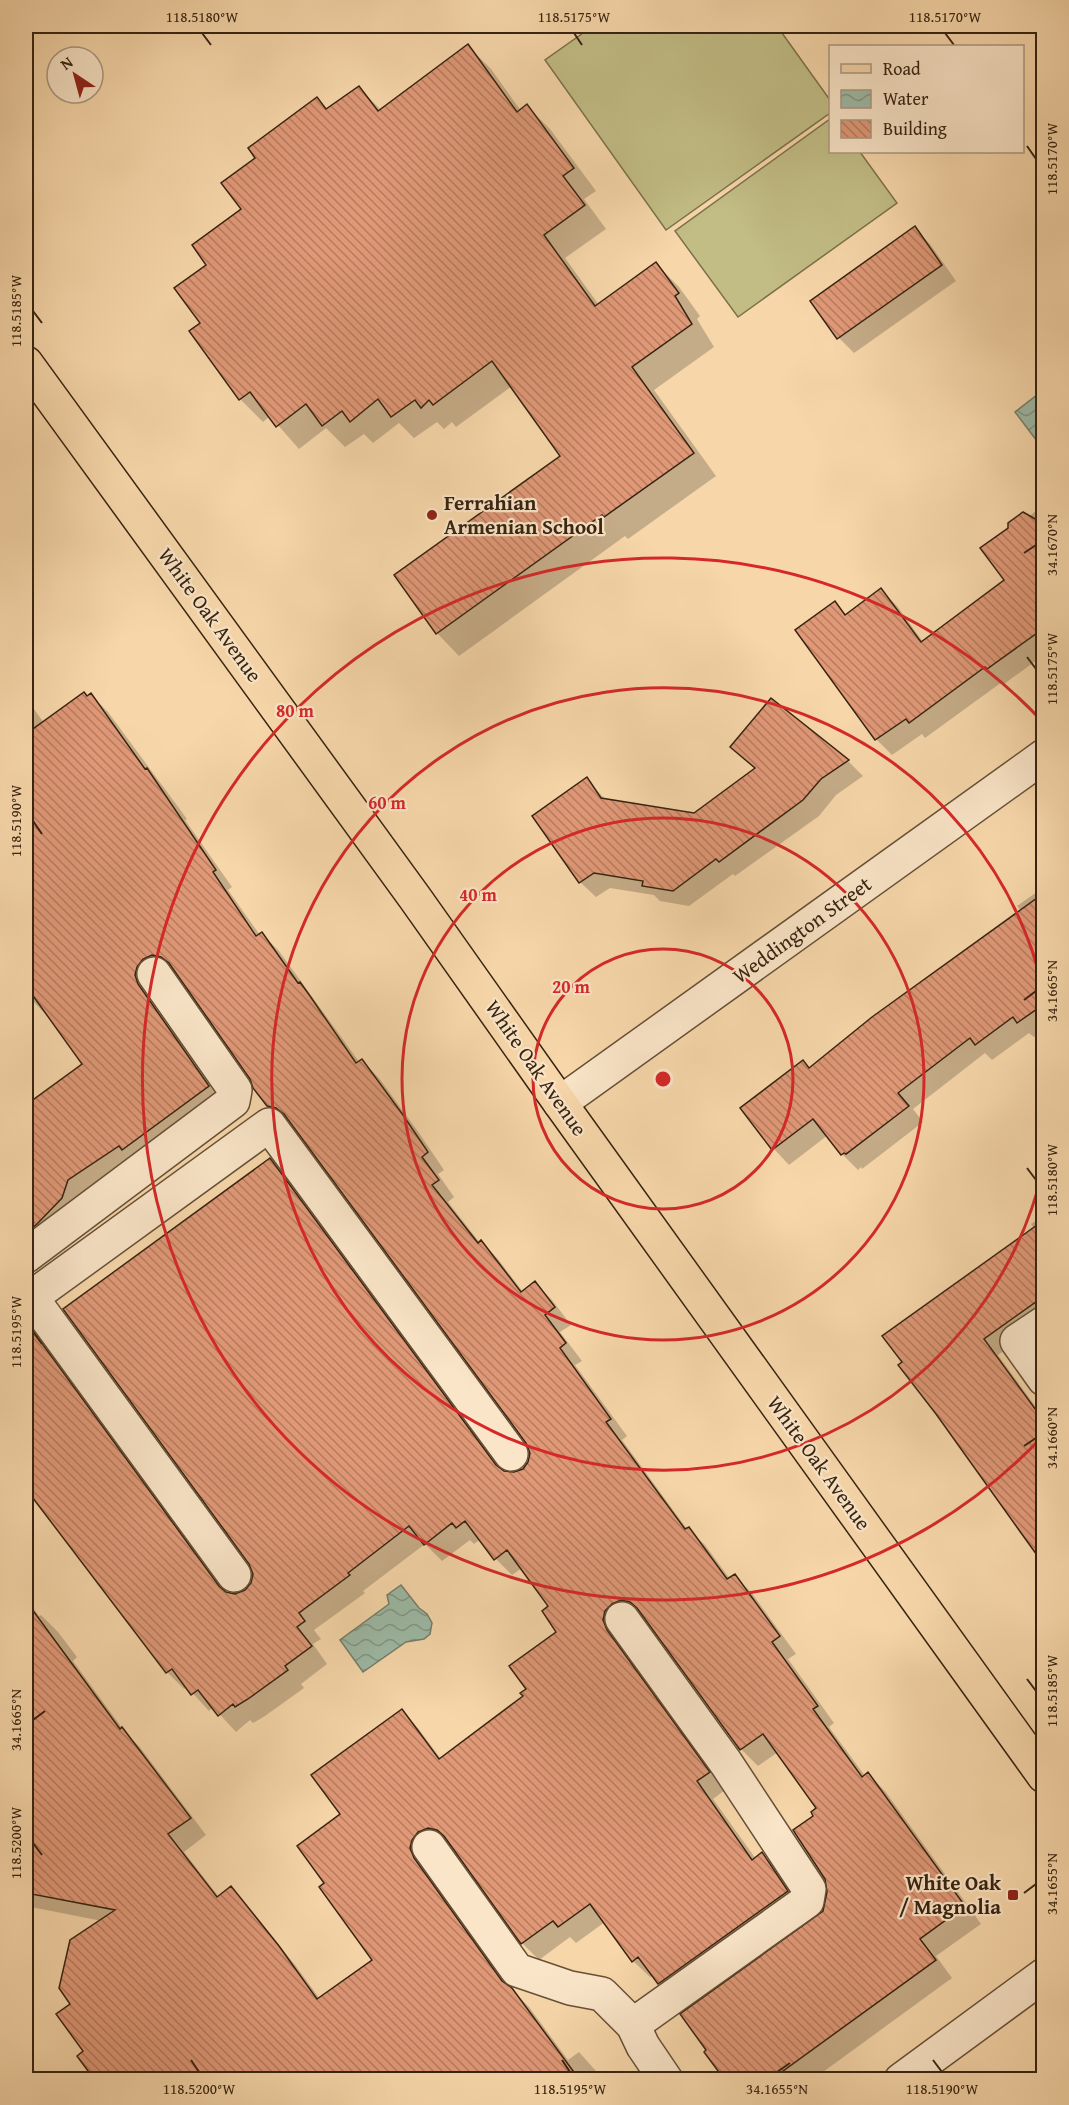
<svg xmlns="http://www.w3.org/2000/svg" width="1069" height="2105" font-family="'Gentium Book Plus',serif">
	<defs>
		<pattern id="water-waves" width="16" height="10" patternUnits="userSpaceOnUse" patternTransform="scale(1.5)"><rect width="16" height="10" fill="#9dbaa7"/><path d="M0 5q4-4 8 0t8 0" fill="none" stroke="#819787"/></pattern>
		<pattern id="building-back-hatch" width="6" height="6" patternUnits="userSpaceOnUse" patternTransform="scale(1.5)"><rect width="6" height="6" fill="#e09877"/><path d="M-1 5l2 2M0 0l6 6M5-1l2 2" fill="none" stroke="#b67c60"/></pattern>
	</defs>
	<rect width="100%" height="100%" fill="#f7d7aa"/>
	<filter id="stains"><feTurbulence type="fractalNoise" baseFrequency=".00333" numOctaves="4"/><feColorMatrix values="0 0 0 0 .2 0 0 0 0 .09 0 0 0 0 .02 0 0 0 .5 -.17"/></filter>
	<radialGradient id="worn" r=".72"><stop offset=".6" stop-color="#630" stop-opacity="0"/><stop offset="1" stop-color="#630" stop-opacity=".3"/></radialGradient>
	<g fill="#c2bd85" stroke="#7c704b" stroke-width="1.5">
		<polygon points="593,26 777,26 830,100 830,113 666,230 545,60"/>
		<polygon points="830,119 830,152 860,152 897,203 738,317 675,231"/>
	</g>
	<g fill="url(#water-waves)" stroke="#747e6b" stroke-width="1.5">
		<polygon points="1042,391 1044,393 1043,449 1015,412"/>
		<polygon points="401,1585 419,1608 427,1614 432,1623 430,1634 424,1639 406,1642 363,1672 340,1640 389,1604 387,1595"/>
	</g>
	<g fill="#0003">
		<polygon points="468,46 491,69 521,111 527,106 550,129 596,191 584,199 606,229 565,258 599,305 656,264 679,287 700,316 697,319 714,347 654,390 716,476 628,539 625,536 459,656 437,633 562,456 512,386 456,427 452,422 444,429 437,422 414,438 399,423 373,443 364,434 345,447 326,428 299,449 270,416 263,422 240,399 191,331 202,323 208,265 243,209 257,159 317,99 328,110 359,88 381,110"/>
		<polygon points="914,228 930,244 956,281 854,353 839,338"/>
		<polygon points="1044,505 1044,655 1004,684 1002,682 925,738 922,734 892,755 876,739 797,631 835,603 847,615 881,590 897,606 923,642 1006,580 1028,517"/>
		<polygon points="91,695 108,712 187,819 185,820 232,887 228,890 260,935 262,934 279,951 360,1063 362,1061 379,1078 419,1133 444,1170 438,1174 454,1197 448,1202 480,1243 481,1242 498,1259 523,1292 535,1283 552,1300 571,1325 560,1332 582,1361 575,1365 627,1436 622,1440 687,1529 705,1545 730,1579 734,1576 751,1592 796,1654 788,1659 834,1723 829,1727 865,1776 868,1774 885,1791 981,1924 936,1956 952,1978 812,2080 729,2080 682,2015 824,1912 829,1892 815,1816 819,1808 778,1752 758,1766 741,1749 646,1618 638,1617 725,1790 713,1799 756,1859 762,1854 779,1871 804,1909 676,2000 654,1976 650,1977 633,1961 605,1922 576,1943 570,1937 539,1960 522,1943 453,1846 445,1845 430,1876 511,1989 529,2007 568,2060 579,2052 604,2080 103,2080 83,2053 85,2052 72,2004 102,1921 26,1906 26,1598 39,1616 41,1615 58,1632 77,1657 73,1661 128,1736 139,1746 206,1835 184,1852 219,1897 230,1888 247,1905 295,1965 320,1999 374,1960 326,1884 342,1815 402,1711 418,1728 441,1759 525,1697 558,1632 550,1607 522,1568 512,1575 496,1559 481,1539 474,1544 470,1540 442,1561 425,1544 363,1591 365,1593 314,1630 321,1639 313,1644 327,1664 301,1684 304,1688 265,1716 253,1723 250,1720 236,1732 213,1707 209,1711 187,1687 184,1689 167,1672 26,1486 26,1338 32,1333 49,1350 228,1594 237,1595 246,1591 252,1584 254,1573 270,1160 286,1176 504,1473 514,1474 524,1470 530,1462 531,1451 527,1442 293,1124 285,1123 268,1106 252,1079 178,973 169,972 225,1103 26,1257 26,1102 28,1105 84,1064 52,1021 32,1000 26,1005 26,698 44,723"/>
		<polygon points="732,747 848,761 863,776 836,795 819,816 735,876 733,874 689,906 660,901 654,895 610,888 596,897 580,882 586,779 606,800 694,814 756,770"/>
		<polygon points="1044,887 1044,1030 1034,1037 1029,1033 992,1060 985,1053 913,1109 923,1122 862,1169 861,1167 858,1170 842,1154 828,1135 789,1165 774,1149 742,1108 803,1062 811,1069 1021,911 1017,906"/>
		<polygon points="1044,1215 1044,1322 998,1355 1044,1418 1044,1562 900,1365 1034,1228 1031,1224"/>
	</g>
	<g fill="url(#building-back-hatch)" stroke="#362311" stroke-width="1.5">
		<polygon points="468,44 517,112 527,104 574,168 563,176 585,205 544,235 595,306 656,262 679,293 675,296 692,324 632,367 694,453 604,517 602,515 436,634 394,575 560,456 492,361 433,405 429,400 421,408 415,400 391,417 378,399 350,422 342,411 322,426 306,404 276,427 250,392 239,400 189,331 200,323 174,288 206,265 192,245 241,209 221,183 255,158 248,148 317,97 326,109 359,86 378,111"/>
		<polygon points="915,226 942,265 837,339 810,301"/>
		<polygon points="1023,512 1044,524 1044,628 987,669 985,667 909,723 906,719 875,740 795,630 835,601 845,615 881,588 921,642 1004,580 980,548 1008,528 1008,523"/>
		<polygon points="84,692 87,696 91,693 145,769 147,768 216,870 213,872 256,936 262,932 298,983 300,982 310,996 356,1063 362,1059 403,1115 428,1152 422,1157 439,1180 432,1185 478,1243 481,1240 521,1292 535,1281 555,1307 545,1315 566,1343 560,1348 611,1419 606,1422 685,1529 689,1527 727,1579 735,1574 780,1636 772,1642 818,1706 813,1709 862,1777 868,1772 965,1906 920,1939 936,1960 772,2079 724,2079 704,2052 706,2050 680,2014 823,1911 827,1892 825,1879 793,1830 813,1816 811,1812 816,1808 763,1734 740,1750 637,1608 630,1602 621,1600 612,1604 605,1611 603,1620 607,1630 710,1772 697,1781 752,1860 762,1852 788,1891 658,1984 638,1957 632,1962 590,1904 558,1927 553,1921 521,1944 444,1836 437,1830 428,1828 418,1832 412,1840 410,1848 414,1858 502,1981 512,1988 579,2079 94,2079 77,2056 83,2051 56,2014 70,2004 59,1988 70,1940 115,1910 26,1893 26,1601 120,1729 122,1727 191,1818 168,1834 217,1897 231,1886 279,1946 317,1999 372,1960 319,1887 324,1883 297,1846 340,1814 311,1775 402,1709 439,1759 523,1696 520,1693 526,1689 509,1666 556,1632 542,1611 548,1606 507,1550 494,1560 465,1521 456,1528 452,1523 424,1545 409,1526 348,1573 350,1575 299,1613 305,1621 297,1627 312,1646 285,1666 288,1670 248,1699 235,1707 233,1704 218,1716 198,1690 191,1695 172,1669 166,1673 26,1489 26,1336 33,1331 219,1586 226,1592 235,1594 245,1590 251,1583 253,1574 249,1564 63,1309 270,1158 496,1465 504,1471 514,1472 523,1469 528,1462 530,1453 526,1443 284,1114 276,1108 267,1106 253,1088 250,1079 169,963 161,957 152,955 143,959 137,967 135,975 138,984 209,1086 122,1150 119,1146 68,1180 62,1198 37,1224 26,1233 26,1105 82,1064 26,986 26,734"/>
		<polygon points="771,698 849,760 821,779 803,800 719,862 716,859 673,891 642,886 643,881 594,873 579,883 532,816 587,777 601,798 694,813 755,768 730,747"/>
		<polygon points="1044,893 1044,1004 1017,1023 1013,1017 975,1045 970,1038 898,1093 909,1106 846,1154 844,1153 841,1155 813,1119 772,1150 740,1108 803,1060 809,1068 872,1017"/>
		<polygon points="1044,1220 1044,1296 984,1339 1044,1421 1044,1565 936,1414 898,1365 902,1362 882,1336"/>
	</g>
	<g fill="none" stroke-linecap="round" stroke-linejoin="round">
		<defs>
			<g id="minor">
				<polyline points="560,1103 1044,756"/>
				<polyline points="26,1256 233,1101 235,1090 154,974"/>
				<polyline points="26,1290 234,1575"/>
				<polyline points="32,1297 269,1125 511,1454"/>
				<polyline points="1044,1323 1017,1341 1044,1379"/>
				<polyline points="622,1619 726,1763 809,1889 807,1901 633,2025"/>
				<polyline points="429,1847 517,1970 570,1988 602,1994 633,2025 643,2046 666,2080"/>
				<polyline points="901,2080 1044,1975"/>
			</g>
			<polyline id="major" points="26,363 415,898 560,1103 1044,1776"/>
		</defs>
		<use href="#minor" stroke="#665037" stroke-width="36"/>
		<use href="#major" stroke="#362311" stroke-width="36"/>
		<use href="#minor" stroke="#fae5c8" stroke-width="33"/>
		<use href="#major" stroke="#f7d7aa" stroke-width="33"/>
	</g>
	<path fill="none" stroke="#362311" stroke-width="2" d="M202,33L211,45M574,33L582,45M945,33L954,45M1027,146L1036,159M33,311L42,323M1024,553L1036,545M1027,657L1036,669M33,821L42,834M1024,1000L1036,991M1027,1168L1036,1180M33,1332L42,1344M1024,1446L1036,1438M1027,1679L1036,1691M33,1720L45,1711M33,1843L42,1855M1024,1893L1036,1884M191,2060L199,2072M562,2060L570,2072M933,2060L942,2072M777,2072L790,2063"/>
	<g fill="none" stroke="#d62828" stroke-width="3">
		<circle cx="663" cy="1079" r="130"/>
		<circle cx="663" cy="1079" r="261"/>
		<path d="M1043 1170A391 391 0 1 1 1043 988"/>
		<path d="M1041 1438A521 521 0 1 1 1041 720"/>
	</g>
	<g fill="#8f2418" stroke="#fae5c8" stroke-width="2">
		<circle cx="432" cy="515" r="6"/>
		<rect x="1007" y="1889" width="12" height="12" rx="3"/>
	</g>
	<g text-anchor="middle" stroke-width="4.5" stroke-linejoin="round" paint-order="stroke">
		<g font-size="21" font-weight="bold" fill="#362311" stroke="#fae5c8" text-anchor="start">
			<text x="444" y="510">Ferrahian<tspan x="444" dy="24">Armenian School</tspan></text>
			<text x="1001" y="1890" text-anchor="end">White Oak<tspan x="1001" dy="24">/ Magnolia</tspan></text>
		</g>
		<g font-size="21" fill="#362311" stroke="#fae5c8">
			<text transform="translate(210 615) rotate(54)" y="7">White Oak Avenue</text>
			<text transform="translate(802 930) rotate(-36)" y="7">Weddington Street</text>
			<text transform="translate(536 1068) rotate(55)" y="7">White Oak Avenue</text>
			<text transform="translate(819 1463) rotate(54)" y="7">White Oak Avenue</text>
		</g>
	</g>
	<circle cx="663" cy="1079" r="9" fill="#d62828" stroke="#fae5c8" stroke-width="3"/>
	<g font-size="18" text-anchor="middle" font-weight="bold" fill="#d62828" stroke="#fae5c8" stroke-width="4.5" stroke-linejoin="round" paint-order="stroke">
		<text x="295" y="717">80 m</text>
		<text x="387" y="809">60 m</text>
		<text x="478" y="901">40 m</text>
		<text x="571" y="993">20 m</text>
	</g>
	<rect width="1069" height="2105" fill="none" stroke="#f7d7aa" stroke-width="66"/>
	<rect x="829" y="45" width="195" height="108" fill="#fae5c8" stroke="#ac977f" stroke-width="1.5"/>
	<rect x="841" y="64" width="30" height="9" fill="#f7d7aa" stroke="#ac977f" stroke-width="1.5"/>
	<text x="883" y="75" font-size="18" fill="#362311">Road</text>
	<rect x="841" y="90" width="30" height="18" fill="url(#water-waves)" stroke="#ac977f" stroke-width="1.5"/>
	<text x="883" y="105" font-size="18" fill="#362311">Water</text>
	<rect x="841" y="120" width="30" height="18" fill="url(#building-back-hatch)" stroke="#ac977f" stroke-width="1.5"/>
	<text x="883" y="135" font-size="18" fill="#362311">Building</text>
	<g transform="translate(75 75) rotate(324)"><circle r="28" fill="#fae5c8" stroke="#ac977f" stroke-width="1.5"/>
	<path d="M0-4.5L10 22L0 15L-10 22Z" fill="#8f2418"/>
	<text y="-9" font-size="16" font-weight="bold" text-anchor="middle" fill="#362311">N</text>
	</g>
	<rect x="33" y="33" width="1003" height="2039" fill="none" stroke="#362311" stroke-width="2"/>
	<g font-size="15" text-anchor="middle" fill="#362311">
		<text x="202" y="22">118.5180°W</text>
		<text x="574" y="22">118.5175°W</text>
		<text x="945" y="22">118.5170°W</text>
		<text transform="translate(1052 159) rotate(-90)" y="5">118.5170°W</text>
		<text transform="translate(16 311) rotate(-90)" y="5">118.5185°W</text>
		<text transform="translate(1052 545) rotate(-90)" y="5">34.1670°N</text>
		<text transform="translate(1052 669) rotate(-90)" y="5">118.5175°W</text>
		<text transform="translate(16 821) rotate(-90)" y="5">118.5190°W</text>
		<text transform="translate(1052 991) rotate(-90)" y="5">34.1665°N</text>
		<text transform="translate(1052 1180) rotate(-90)" y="5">118.5180°W</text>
		<text transform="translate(16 1332) rotate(-90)" y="5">118.5195°W</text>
		<text transform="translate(1052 1438) rotate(-90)" y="5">34.1660°N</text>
		<text transform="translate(1052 1691) rotate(-90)" y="5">118.5185°W</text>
		<text transform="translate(16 1720) rotate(-90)" y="5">34.1665°N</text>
		<text transform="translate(16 1843) rotate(-90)" y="5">118.5200°W</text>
		<text transform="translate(1052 1884) rotate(-90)" y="5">34.1655°N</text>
		<text x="199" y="2094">118.5200°W</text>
		<text x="570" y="2094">118.5195°W</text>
		<text x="777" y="2094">34.1655°N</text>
		<text x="942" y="2094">118.5190°W</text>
	</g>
	<rect width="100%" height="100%" filter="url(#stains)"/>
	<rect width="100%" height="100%" fill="url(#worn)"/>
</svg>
